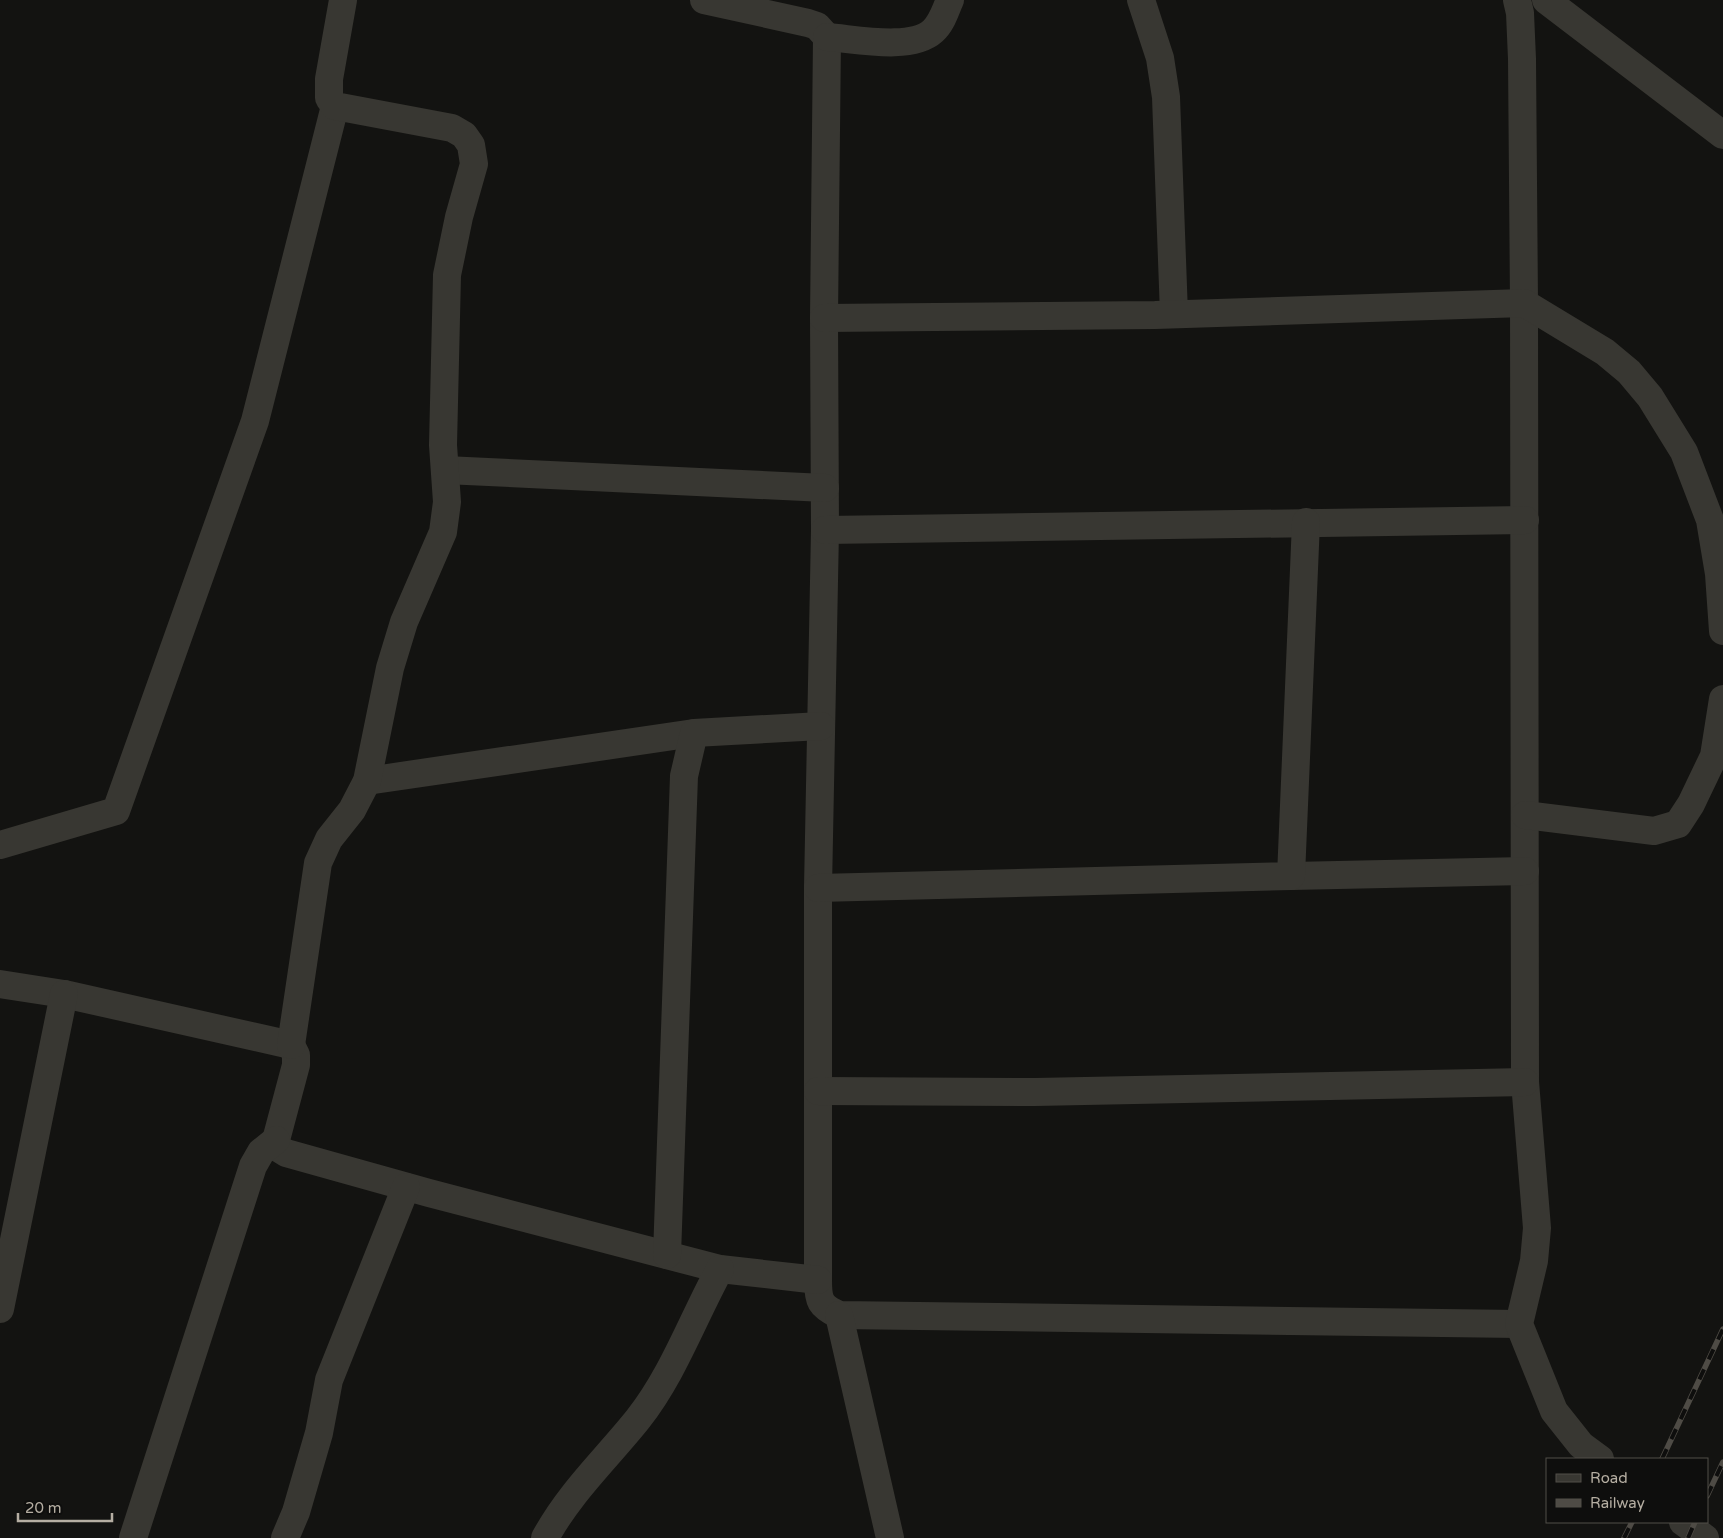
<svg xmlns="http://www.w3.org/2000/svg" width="1723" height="1538" font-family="'Varela Round',sans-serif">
	<rect width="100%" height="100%" fill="#131311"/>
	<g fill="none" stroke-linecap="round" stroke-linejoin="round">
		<g stroke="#383732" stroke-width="28">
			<path d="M704,0L808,23L817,26L827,37L824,318L825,530L818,888V1280C818,1301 820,1306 839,1315L1519,1324"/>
			<polyline points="1141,0 1160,58 1166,97 1174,314"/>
			<polyline points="1517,0 1520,13 1522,59 1524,303 1525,1082 1537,1228 1534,1261 1519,1324 1554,1411 1581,1445 1600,1459"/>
			<polyline points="1546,0 1723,135"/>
			<path d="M827,37C856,39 911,51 933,31C942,23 945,11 950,0"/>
			<polyline points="824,318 1155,315 1524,303 1605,352 1629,372 1650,397 1684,452 1710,520 1719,574 1723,631"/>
			<polyline points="445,470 825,488"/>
			<polyline points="825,530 1525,520"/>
			<polyline points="367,781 694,733"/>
			<polyline points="1525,815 1654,831 1678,824 1691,804 1714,756 1723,699"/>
			<polyline points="0,845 116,811 255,421 335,106"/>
			<polyline points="1291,876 1525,871"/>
			<polyline points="818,888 1291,876 1306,522"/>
			<polyline points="0,984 64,994 291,1045 296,1055 296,1065 276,1140 278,1148 286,1153 429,1193 720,1269 818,1280"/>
			<polyline points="291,1045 318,863 329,839 352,810 367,781 390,668 404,622 443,532 447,502 443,445 447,275 459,217 474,164 471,145 464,135 452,128 335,106 329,98 329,79 343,0"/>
			<polyline points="818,1091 1035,1092 1525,1082"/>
			<polyline points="667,1255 684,776 694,733 821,726"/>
			<polyline points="0,1309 64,994"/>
			<polyline points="839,1315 890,1538"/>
			<polyline points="1683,1522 1705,1538"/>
			<polyline points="133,1538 253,1166 261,1152 276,1140"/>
			<polyline points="285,1538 296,1512 319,1433 329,1380 406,1187"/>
			<path d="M545,1538C570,1492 606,1459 638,1419C673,1375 693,1318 720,1269"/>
		</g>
		<defs>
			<g id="rail">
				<polyline points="1662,1459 1723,1329"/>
				<polyline points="1707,1496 1723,1462"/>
				<polyline points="1624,1538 1632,1522"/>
				<polyline points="1688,1538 1695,1522"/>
			</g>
		</defs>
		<use href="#rail" stroke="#4e4b45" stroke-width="5.5"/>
		<use href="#rail" stroke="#0e0e0d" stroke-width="4" stroke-dasharray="11" stroke-linecap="butt"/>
	</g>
	<rect x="1546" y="1458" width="162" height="65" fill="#0e0e0d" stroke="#514e49"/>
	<rect x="1556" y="1474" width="25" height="8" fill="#383732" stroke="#514e49"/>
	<text x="1590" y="1483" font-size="15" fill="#b5aea2">Road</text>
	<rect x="1556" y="1499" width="25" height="8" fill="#4e4b45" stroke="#514e49"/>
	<text x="1590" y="1508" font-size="15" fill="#b5aea2">Railway</text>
	<path d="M18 1513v8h94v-8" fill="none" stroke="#b5aea2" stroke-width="2.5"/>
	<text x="25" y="1513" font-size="15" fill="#b5aea2" stroke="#0e0e0d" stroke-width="4" paint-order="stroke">20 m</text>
</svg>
